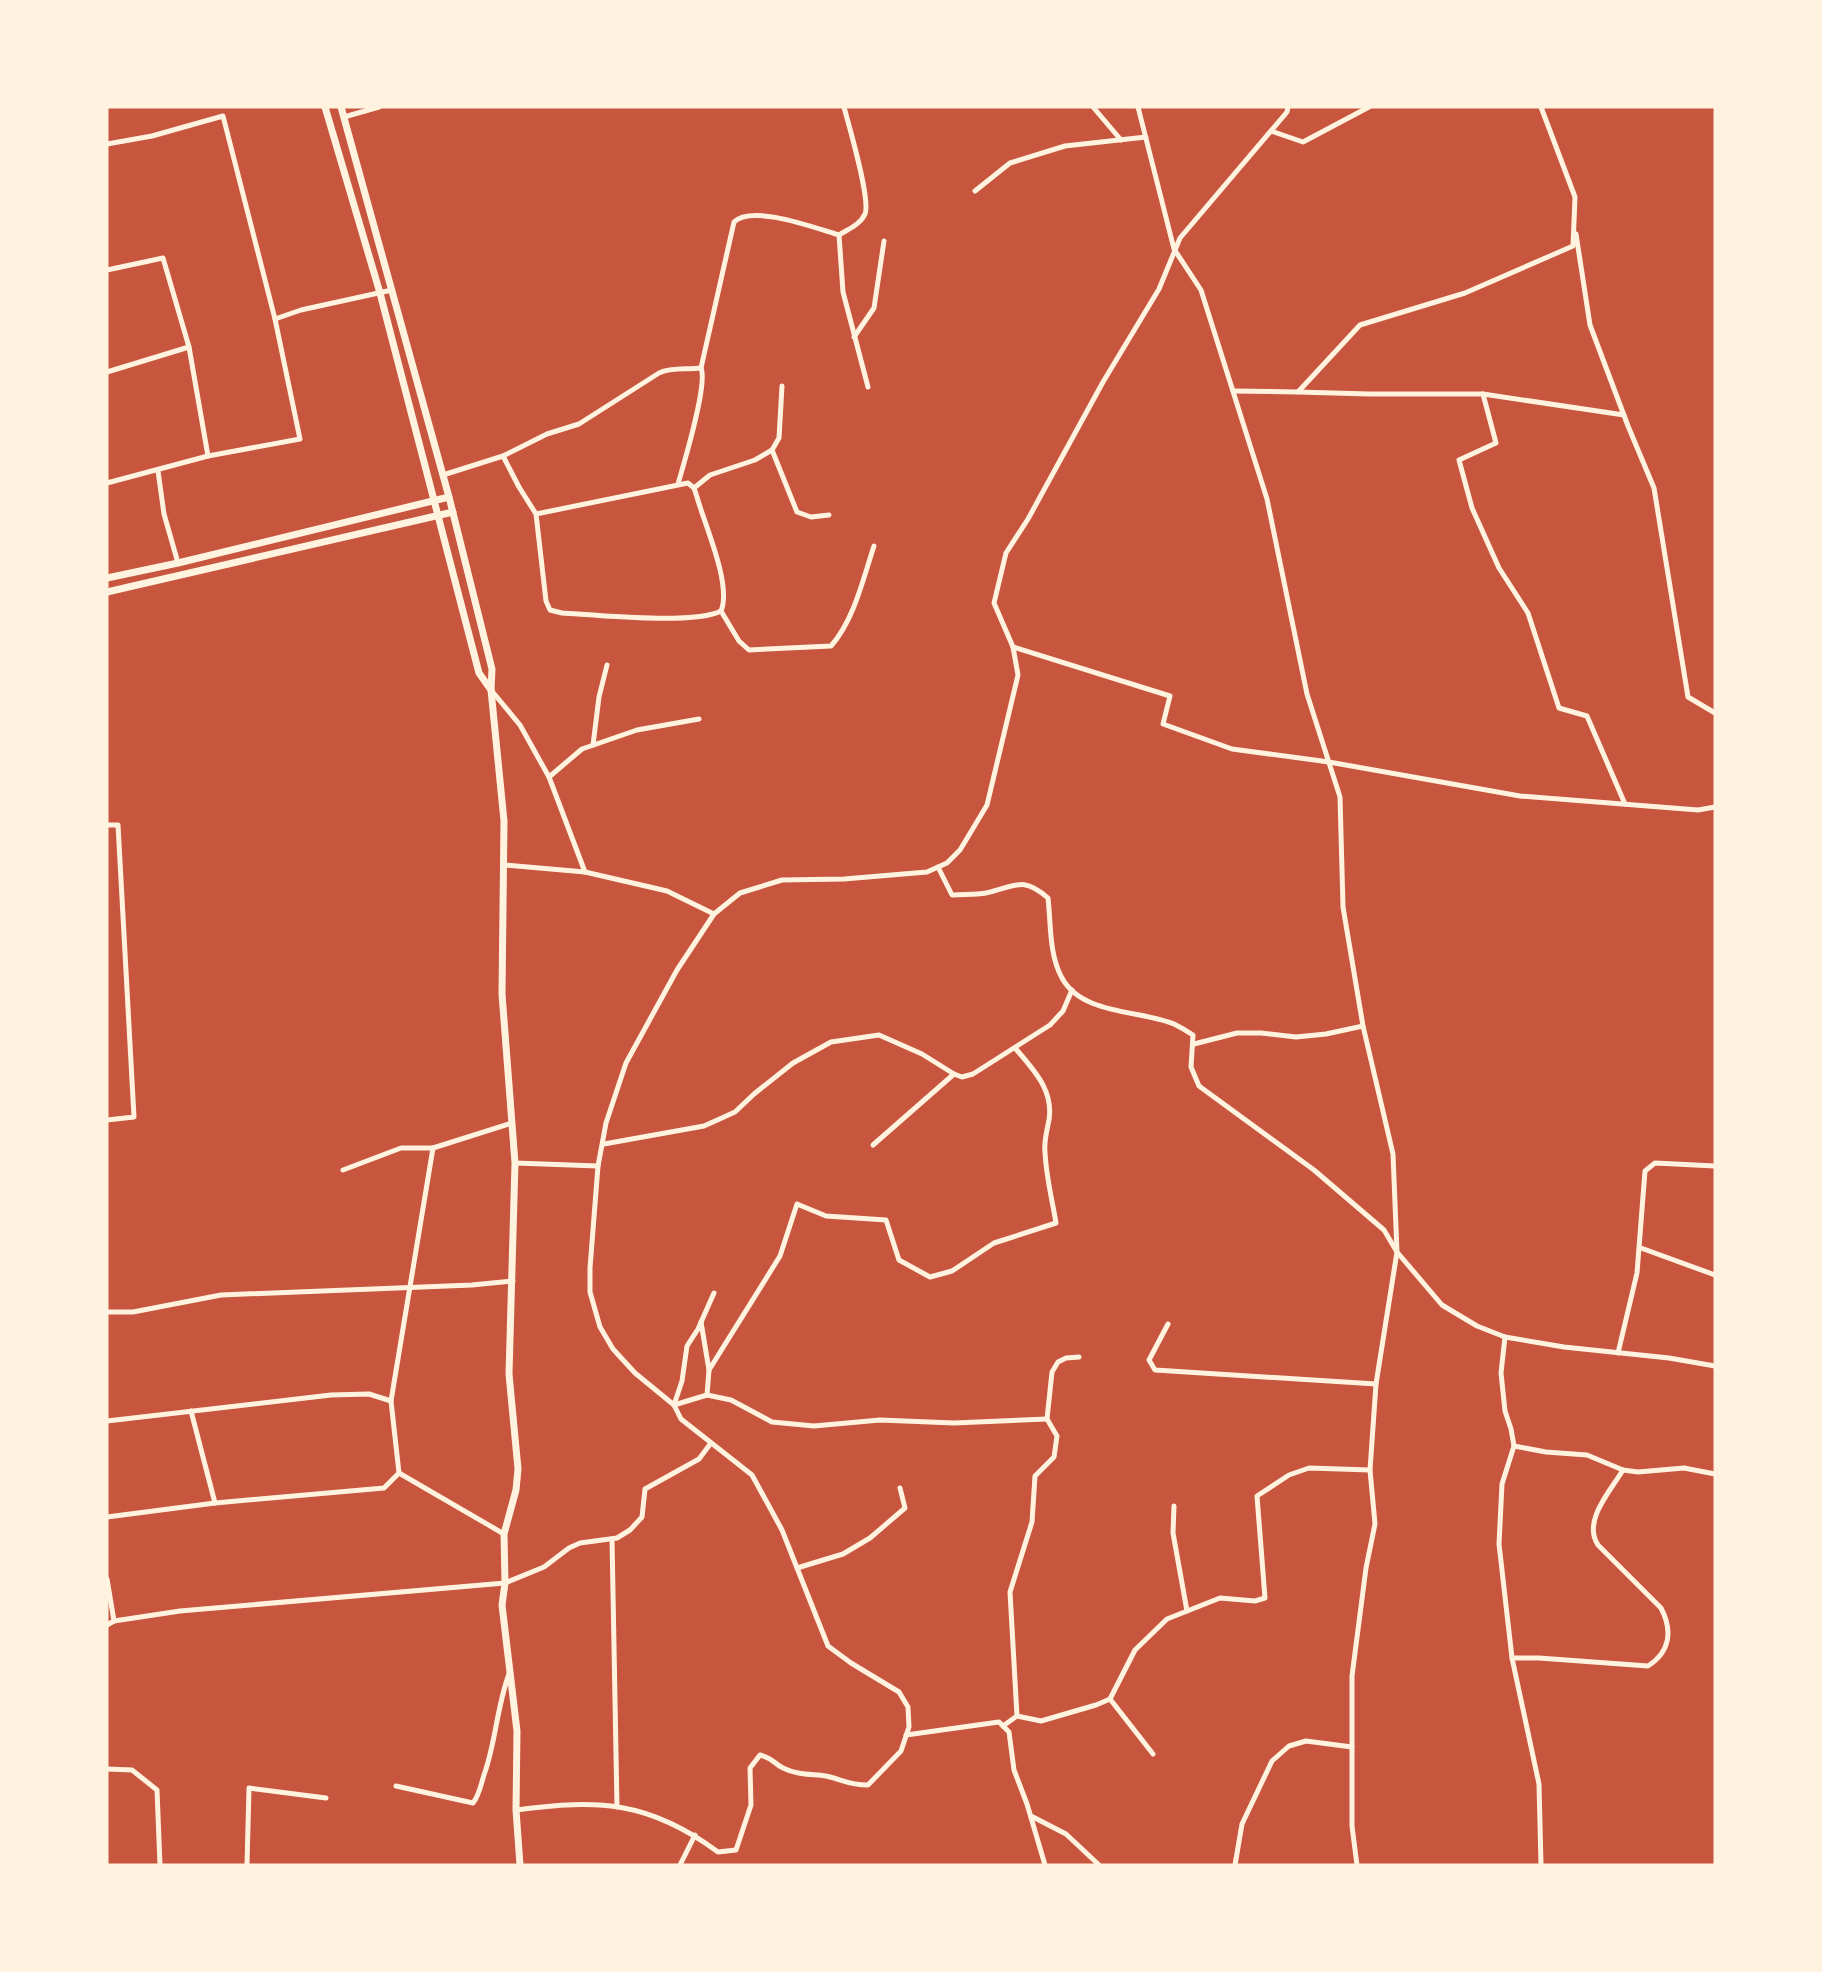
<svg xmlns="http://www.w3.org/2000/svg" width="1822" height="1972" font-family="Arial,sans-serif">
	<rect width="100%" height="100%" fill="#c8553d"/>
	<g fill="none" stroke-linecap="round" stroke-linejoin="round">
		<g stroke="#fff3e0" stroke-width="5">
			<polyline points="1093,107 1121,140"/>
			<polyline points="1138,107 1174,249 1201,290 1267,499 1307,694 1340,797 1343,907 1363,1026 1393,1154 1397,1252 1376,1384 1370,1470 1375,1524 1366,1568 1352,1676 1352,1826 1357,1865"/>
			<polyline points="344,117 379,107"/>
			<polyline points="1271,131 1303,142 1369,107"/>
			<polyline points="107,144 152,136 223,116 275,319 300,439 208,456 107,483"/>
			<polyline points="975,191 1010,163 1065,146 1146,137"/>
			<polyline points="1576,234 1590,325 1628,426 1654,488 1688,697 1715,713"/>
			<polyline points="839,235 843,292 868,387"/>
			<polyline points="107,270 163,258 189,347"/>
			<polyline points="275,319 301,310 392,290"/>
			<polyline points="854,337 874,308 884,241"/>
			<path d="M701,368L734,222C752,204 815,228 839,235C848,229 860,225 865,214C871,200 849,126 844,107"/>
			<polyline points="107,372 189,347 208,456"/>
			<polyline points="1233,391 1298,392 1360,325 1465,293 1573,246 1575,197 1541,107"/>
			<polyline points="1298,392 1369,394 1483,394 1496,443 1459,460 1472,508 1499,568 1528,613 1559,708 1587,716 1625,804"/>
			<polyline points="1483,394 1624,415"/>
			<polyline points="772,450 797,512 811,517 829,515"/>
			<path d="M503,456L519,487L536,514L688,483L694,488L697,497C705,526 732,585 721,611C694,625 596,615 562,613L550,610L546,601L536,514"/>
			<polyline points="158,471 164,514 178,563"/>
			<path d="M443,475L503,456L547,434L579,424L659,373C672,367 686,370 701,368C708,384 684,463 678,484"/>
			<polyline points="694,488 710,475 755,460 772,450 779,438 782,386"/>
			<path d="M721,611L739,641L749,650L831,646C854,620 863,579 874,546"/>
			<polyline points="1013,647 1170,696 1163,724 1232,749 1329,762 1520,796 1698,810 1715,807"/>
			<polyline points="491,690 520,725 549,777 585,872"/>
			<polyline points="593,745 599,697 607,665"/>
			<polyline points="549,777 582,749 637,730 699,719"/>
			<polyline points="107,825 118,825 134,1117 107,1120"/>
			<polyline points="505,865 585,872 667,891 714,914"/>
			<path d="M938,867L952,895C963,894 975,895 986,893C1015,887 1022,875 1048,898C1051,924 1049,955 1062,978C1082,1015 1140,1010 1174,1024C1180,1027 1187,1031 1193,1035L1191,1067L1199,1086L1314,1170L1384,1230L1397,1252L1442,1305L1477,1326L1505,1337L1564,1347L1669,1358L1715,1366"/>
			<polyline points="1194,1044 1237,1033 1261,1033 1296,1037 1326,1034 1363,1026"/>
			<polyline points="604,1144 704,1126 735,1112 754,1094 793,1063 831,1042 879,1035 922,1054 954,1074 962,1077 973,1074 1050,1025 1063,1011 1072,990"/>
			<polyline points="873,1145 954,1074"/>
			<polyline points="433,1148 391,1401 399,1473 504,1534"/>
			<polyline points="515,1163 598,1166"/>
			<polyline points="343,1170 401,1148 433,1148 512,1123"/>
			<polyline points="1641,1248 1715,1275"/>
			<polyline points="107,1312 133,1312 221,1295 472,1285 513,1281"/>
			<path d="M701,1322L709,1370L780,1256L797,1204L826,1216L886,1220L899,1260L930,1277L952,1271L994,1243L1056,1223C1052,1199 1046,1176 1045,1152C1044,1142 1046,1135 1048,1125C1056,1093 1035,1071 1015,1048"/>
			<polyline points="1168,1324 1149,1360 1155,1370 1376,1384"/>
			<polyline points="1505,1337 1501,1373 1505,1411 1511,1429 1514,1446 1502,1484 1499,1544 1512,1658 1539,1784 1541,1865"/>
			<polyline points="1618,1353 1637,1273 1645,1171 1655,1163 1715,1166"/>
			<polyline points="707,1395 731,1400 772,1422 814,1426 880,1420 954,1423 1047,1419"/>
			<polyline points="674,1405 682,1381 687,1346 698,1329 714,1293"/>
			<polyline points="674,1405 707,1395 709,1370"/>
			<polyline points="191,1411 215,1503"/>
			<polyline points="107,1421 331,1395 369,1394 391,1401"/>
			<polyline points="1514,1446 1546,1452 1587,1455 1623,1470 1638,1472 1684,1468 1715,1474"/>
			<polyline points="1174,1506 1173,1533 1187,1611"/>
			<polyline points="107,1517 215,1503 384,1488 399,1473"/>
			<polyline points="612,1539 617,1807"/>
			<polyline points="797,1568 843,1554 870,1538 905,1508 900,1488"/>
			<polyline points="107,1579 114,1621 107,1625"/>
			<polyline points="114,1621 180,1611 505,1583 544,1567 569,1548 580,1543 617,1538 630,1530 642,1517 645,1489 699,1459 711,1443"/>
			<path d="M1512,1658H1539L1648,1666C1670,1652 1673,1631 1661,1608L1598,1545C1582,1521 1611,1490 1623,1470"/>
			<polyline points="1110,1699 1135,1650 1167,1619 1220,1598 1255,1601 1265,1598 1257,1496 1289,1475 1309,1468 1370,1470"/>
			<polyline points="1017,1716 1010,1592 1032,1522 1035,1476 1054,1457 1057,1436 1047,1419 1052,1372 1058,1362 1066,1358 1079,1357"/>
			<polyline points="1003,1726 1017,1716 1041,1721 1096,1705 1110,1699 1153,1754"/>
			<polyline points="906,1735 999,1722 1009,1732 1014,1770 1027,1804 1045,1865"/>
			<polyline points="107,1769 132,1770 157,1790 160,1865"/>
			<path d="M396,1786L473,1803C480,1794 481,1783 485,1772C496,1740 497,1706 509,1674"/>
			<path d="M516,1810C599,1799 649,1801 718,1852L736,1850L751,1805L750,1768L760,1755C773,1758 773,1763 783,1768C797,1775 811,1774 826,1776C844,1780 848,1785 868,1785L901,1751L909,1727L908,1707L899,1692L851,1663L828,1646L782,1530L752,1475L681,1419L674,1405L635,1373L613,1349L600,1327L590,1292V1268L598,1166L606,1123L626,1063L677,970L714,914L740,893L782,880L844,879L927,872L947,863L960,850L987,805L1018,675L1013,647L994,603L1006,553L1028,519L1103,382L1159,289L1180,238L1287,112L1288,107"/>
			<polyline points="1031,1816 1066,1834 1099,1865"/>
			<polyline points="247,1865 249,1788 326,1798"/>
			<polyline points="680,1865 695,1835"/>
			<polyline points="1235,1865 1242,1824 1272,1761 1289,1746 1306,1741 1352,1747"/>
		</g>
		<g stroke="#fff3e0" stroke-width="7">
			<polyline points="325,107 380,293 479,673 491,690"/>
			<polyline points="341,107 449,497 492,669 491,690 504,821 502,994 515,1163 509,1374 518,1469 516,1490 504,1534 505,1583 502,1605 517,1731 516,1810 520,1865"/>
			<polyline points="107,578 178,563 449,497"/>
			<polyline points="107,592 453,512"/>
		</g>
	</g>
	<rect width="1822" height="1972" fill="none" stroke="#fff3e0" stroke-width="217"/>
</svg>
